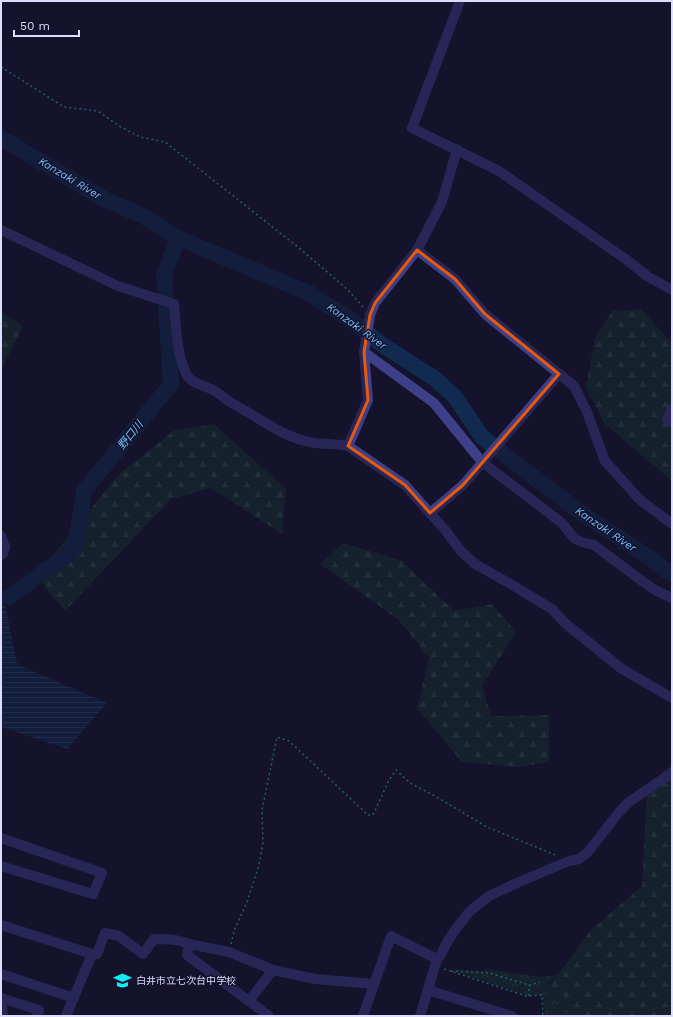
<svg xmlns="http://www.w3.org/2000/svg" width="673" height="1017" font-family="'Work Sans','Noto Sans JP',sans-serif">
	<defs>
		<pattern id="forest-firs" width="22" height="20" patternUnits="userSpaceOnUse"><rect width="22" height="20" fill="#153532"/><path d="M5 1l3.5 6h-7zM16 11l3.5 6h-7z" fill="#375251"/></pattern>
		<pattern id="park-crowns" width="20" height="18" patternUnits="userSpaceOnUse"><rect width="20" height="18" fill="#153532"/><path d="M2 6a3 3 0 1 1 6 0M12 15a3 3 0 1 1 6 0" fill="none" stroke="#375251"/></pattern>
		<pattern id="water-rules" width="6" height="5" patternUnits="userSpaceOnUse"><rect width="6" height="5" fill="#112b50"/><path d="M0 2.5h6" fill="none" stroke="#33496a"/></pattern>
	</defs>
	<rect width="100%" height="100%" fill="#15122b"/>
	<g fill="url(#forest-firs)">
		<polygon points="641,309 672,343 672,481 605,424 586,387 595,338 612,311"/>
		<polygon points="1,312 23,326 1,370"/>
		<polygon points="214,424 286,489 282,534 211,488 171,499 65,611 36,576 120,473 175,430"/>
		<polygon points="343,543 402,561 454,611 492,604 516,632 482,686 491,716 549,715 549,762 518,767 462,762 417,708 429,658 399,620 320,564"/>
		<polygon points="672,764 672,1016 558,1016 550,985 590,931 642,886 647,787"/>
	</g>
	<polygon fill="url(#park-crowns)" points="454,969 482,971 485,969 542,977 559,974 547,983 572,1002 573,1016 545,1016 542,995 526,995 454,971"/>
	<polygon fill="url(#water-rules)" points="1,584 17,664 107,703 67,749 1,727"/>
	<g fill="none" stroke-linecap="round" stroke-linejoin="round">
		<g stroke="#112b50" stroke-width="16">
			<polyline points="1,138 106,200 141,215 178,238 311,294 320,301 346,316 384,346 434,378 455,397 482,437 523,469 580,512 650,558 665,570 672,573"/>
			<polyline points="9,597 75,549 84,491 171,384 164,276 178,238"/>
		</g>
		<g stroke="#34bbad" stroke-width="1.5" stroke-dasharray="2 3" stroke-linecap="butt">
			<polyline points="1,67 64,107 98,111 119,126 140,137 165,142 298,247 347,289 363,307"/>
			<polyline points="231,944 234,931 247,902 259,865 263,842 262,810 277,737 289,741 368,815 373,815 389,780 396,770 410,783 435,796 487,827 558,856"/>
			<polyline points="444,969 526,996 542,995 543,1016"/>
			<polyline points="451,971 489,973 529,985 540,982"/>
			<polyline points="529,996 529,985"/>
		</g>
		<g stroke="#3e3f89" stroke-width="10">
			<polyline points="460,1 412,128 499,171 545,203 627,260 647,276 672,290"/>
			<path d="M1,230L118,286L174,304C176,324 177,358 187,375C192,384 204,385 213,390C219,393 224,398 230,402C237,406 244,410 251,414C269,425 285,436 305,441C318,445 334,443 348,446L405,485L445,530L461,551L475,564L514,586L552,609L566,624L622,669L672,698"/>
			<polyline points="417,250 455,279 485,314 574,386 587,412 605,461 639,499 672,524"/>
			<polyline points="364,352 434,403 482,462 562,523 575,539 582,542 594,545 642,581 655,590 672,598"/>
			<polyline points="672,409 667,419 672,422"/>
			<polyline points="348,446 368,400 364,352 370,315 375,303 417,250 442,202 457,149"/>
			<polyline points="430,513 463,485 559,374"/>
			<polyline points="1,536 5,547 3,554 1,555"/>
			<polyline points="1,838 102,873 93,894 1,866"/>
			<path d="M1,925L92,954H97L105,933L119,936L143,954L154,939C166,939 178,939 189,944L229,952L273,970L315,979L374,984"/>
			<polyline points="189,944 187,955 269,1016"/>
			<polyline points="1,974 74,998"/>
			<polyline points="428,990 512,1016"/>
			<polyline points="1,998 39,1010 37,1016"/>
			<polyline points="1,998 3,1016"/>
			<polyline points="249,1001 273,970"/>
			<polyline points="66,1016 92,954"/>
			<polyline points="363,1016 391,936 437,959"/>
			<polyline points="420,1016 437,959 441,955 446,944 455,930 469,912 489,896 519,882 569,861 579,859 587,853 620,811 629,802 672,773"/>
		</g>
	</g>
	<path d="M0 0H673V1017H0ZM417,250L455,279L485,314L559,374L463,485L430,513L405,485L348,446L368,400L364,352L370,315L375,303Z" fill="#15122b" fill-opacity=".55" fill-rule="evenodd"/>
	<path fill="none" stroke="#e8590c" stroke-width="3" stroke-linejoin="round" d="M417,250L455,279L485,314L559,374L463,485L430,513L405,485L348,446L368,400L364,352L370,315L375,303Z"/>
	<defs>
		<symbol id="school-bare" viewBox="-9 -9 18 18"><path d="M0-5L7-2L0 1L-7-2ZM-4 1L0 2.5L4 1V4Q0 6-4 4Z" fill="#0eecf9" stroke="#15122b" stroke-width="2.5" paint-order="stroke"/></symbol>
	</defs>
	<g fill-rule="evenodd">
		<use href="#school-bare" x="110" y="968" width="25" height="25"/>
	</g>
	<g text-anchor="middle" stroke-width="3" stroke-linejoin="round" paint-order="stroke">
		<g font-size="10" fill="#dfddfe" stroke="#15122b" text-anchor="start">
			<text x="136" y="984">白井市立七次台中学校</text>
		</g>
		<g font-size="11" font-style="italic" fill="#6ec0fb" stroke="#15122b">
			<text transform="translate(70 178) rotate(31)" y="4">Kanzaki River</text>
			<text transform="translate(357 326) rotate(36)" y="4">Kanzaki River</text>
			<text transform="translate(130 435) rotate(-51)" y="4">野口川</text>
			<text transform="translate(606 529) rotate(34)" y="4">Kanzaki River</text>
		</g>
	</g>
	<rect width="673" height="1017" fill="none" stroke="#dfddfe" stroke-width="4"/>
	<path d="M14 30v6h65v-6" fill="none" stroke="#dfddfe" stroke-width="2"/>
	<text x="20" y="30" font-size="12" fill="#dfddfe" stroke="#15122b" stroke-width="3" paint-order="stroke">50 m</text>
</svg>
